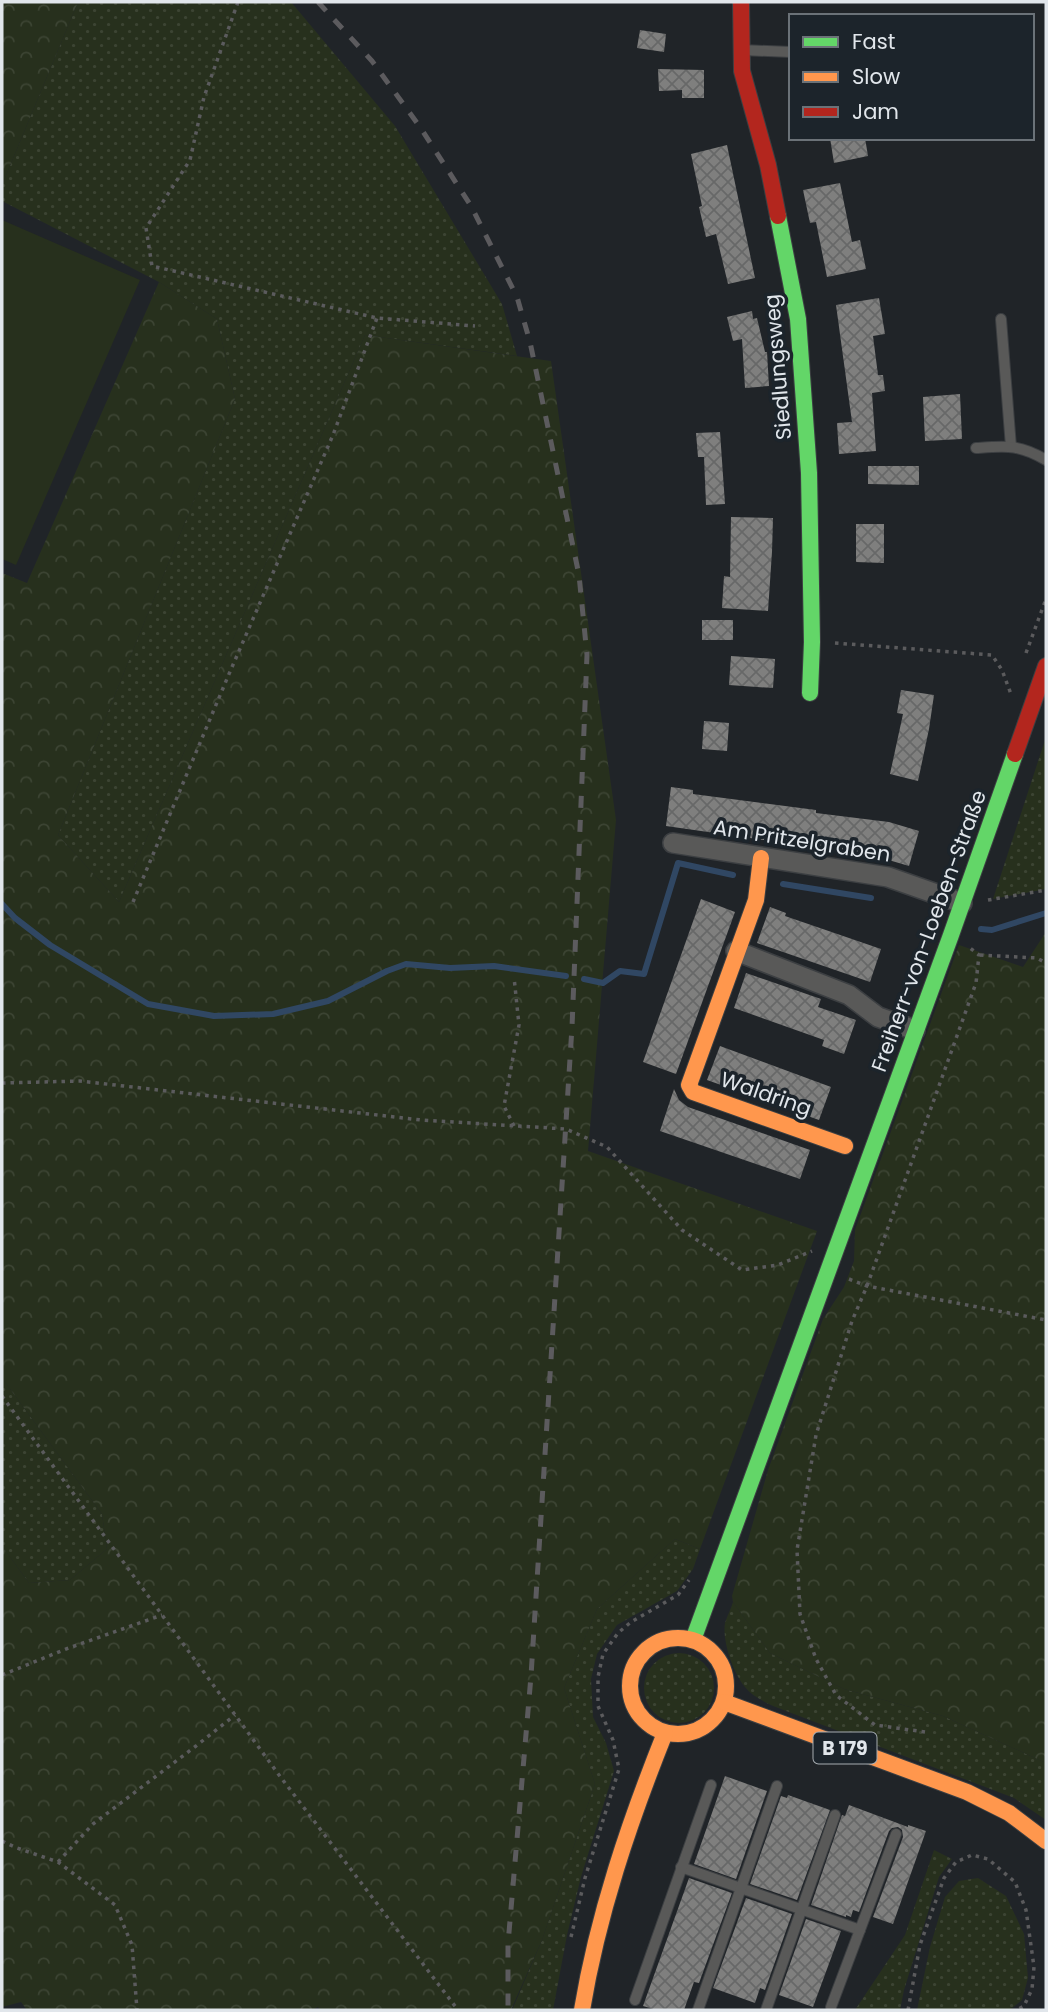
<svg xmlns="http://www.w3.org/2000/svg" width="1048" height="2012" font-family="Poppins,sans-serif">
	<defs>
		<pattern id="grass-dots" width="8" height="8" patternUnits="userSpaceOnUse" patternTransform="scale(1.75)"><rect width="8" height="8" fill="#27301d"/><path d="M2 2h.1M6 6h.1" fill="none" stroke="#3c4433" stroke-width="1.8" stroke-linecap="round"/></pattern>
		<pattern id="forest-crowns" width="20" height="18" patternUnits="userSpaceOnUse" patternTransform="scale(1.75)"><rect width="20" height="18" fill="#27301d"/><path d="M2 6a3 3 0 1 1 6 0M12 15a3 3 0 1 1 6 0" fill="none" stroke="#3c4433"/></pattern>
		<pattern id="building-cross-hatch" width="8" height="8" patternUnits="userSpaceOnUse" patternTransform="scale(1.75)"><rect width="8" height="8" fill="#7f7f7e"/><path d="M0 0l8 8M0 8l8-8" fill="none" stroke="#676868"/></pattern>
	</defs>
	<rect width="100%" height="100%" fill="#202428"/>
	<g fill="url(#grass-dots)">
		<polygon points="78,2 291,2 395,126 502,304 517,356 365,335 119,902 58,835 235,399 217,319 159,282 2,201 2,185"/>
		<polygon points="1046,737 1046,889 993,899"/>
		<polygon points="2,1378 102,1514 107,1549 70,1580 29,1583 2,1546"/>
		<polygon points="675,1539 700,1549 693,1569 677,1591 617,1625 597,1654 591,1679 593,1717 606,1743 614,1771 581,1877 567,1935 553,2010 512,2010 542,1940 595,1784 564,1688 597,1609"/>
		<path d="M733,1602L770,1653L844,1689L943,1716L1046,1763V1820L1014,1798L773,1706C763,1701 752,1696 745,1687C733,1673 722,1641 725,1623C727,1616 731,1609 733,1602Z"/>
		<circle cx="679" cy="1688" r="35"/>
		<polygon points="934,1850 952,1859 939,1877 904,1990 900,2010 855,2010 905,1935"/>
		<polygon points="978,1878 1006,1896 1024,1934 1028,1978 1022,2000 1010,2010 917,2010 930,1947 945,1897 959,1881"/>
	</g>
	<g fill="url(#forest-crowns)">
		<polygon points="2,2 78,2 2,185"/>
		<polygon points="159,282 217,319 235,399 58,835 119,902 365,335 551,361 616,820 588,1151 817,1231 700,1549 675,1539 597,1609 564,1688 595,1784 542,1940 511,2010 320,2010 318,2007 312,2010 27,2010 21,2002 2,2007 2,1546 29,1583 70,1580 107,1549 102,1514 2,1378 2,573 27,583"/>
		<polygon points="1046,932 1046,1763 943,1716 844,1689 770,1653 733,1602 732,1596 768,1470 823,1319 844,1287 854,1261 855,1230 959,945 1023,967"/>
	</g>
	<polygon fill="#27301d" points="2,220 140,280 16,565 2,559"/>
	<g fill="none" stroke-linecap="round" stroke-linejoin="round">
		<g stroke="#304763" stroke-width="6">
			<polyline points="783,884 871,898"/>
			<polyline points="2,904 15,918 50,945 148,1004 214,1016 273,1014 328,1001 387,971 406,964 450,968 494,966 566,976"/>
			<polyline points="981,929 992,930 1046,913"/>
			<polyline points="584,979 603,983 620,971 644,974 678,863 733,875"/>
		</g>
	</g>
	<g fill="url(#building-cross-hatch)">
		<polygon points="640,30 666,34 664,52 637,48"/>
		<polygon points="658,69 704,70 704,98 682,98 682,90 659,91"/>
		<polygon points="830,138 865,138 868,156 834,163"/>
		<polygon points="727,145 755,278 728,284 716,234 706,237 699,207 702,206 691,154"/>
		<polygon points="840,183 852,242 860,240 866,269 827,277 816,222 810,223 803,190"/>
		<polygon points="879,298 885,334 873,336 878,375 883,375 885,391 872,393 876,451 839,454 837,423 852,422 836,305"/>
		<polygon points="752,311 753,319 757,318 765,352 767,352 769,386 745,388 742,339 733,341 727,317"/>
		<polygon points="960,394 962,439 925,441 923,397"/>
		<polygon points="720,432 725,504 706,505 704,457 698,457 696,433"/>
		<polygon points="868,466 919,466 919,485 868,484"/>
		<polygon points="731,517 773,518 772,552 768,611 722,608 724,576 730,577"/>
		<polygon points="856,524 884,524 884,563 856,562"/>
		<rect x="702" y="620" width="31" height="20"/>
		<polygon points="731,656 775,659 773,688 729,685"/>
		<polygon points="901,690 934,695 929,729 918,781 890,774 903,714 897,713"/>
		<polygon points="704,721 729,723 727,751 702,749"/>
		<polygon points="671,787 693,790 693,794 816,810 816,813 889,822 919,831 909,866 875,856 666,826"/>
		<polygon points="701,899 735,912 676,1074 643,1062"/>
		<polygon points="770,907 786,913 785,916 881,949 870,982 757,943"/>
		<polygon points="746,973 821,999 818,1007 856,1020 844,1054 822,1046 824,1040 734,1008"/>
		<polygon points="720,1046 831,1087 819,1120 707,1080"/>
		<polygon points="674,1089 679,1100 688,1107 810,1150 800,1179 660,1131"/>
		<polygon points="725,1776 767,1791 736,1879 694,1864"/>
		<polygon points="788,1795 830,1810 797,1900 750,1884 781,1796 787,1798"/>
		<polygon points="849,1805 908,1827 908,1825 926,1831 893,1924 873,1917 903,1837 902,1830 898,1827 892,1828 889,1831 859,1912 853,1910 851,1917 846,1915 846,1917 811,1905 842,1815 845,1816"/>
		<polygon points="689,1878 732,1893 699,1983 694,1982 684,2010 657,2010 643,2006"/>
		<polygon points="746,1898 792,1914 765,1990 760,1988 755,2003 713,1988"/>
		<polygon points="806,1919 841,1931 813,2007 779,1995"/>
	</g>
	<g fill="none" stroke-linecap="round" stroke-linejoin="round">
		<defs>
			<g id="lane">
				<polyline points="742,50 791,52"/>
				<polyline points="1001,319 1011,447"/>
				<path d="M976,448C1006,446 1019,444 1046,460"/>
				<polyline points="681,1867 860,1930"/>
				<polyline points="635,2000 711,1785"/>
				<polyline points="831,2007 896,1834"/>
				<polyline points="698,2010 777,1786"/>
				<polyline points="766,2010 835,1815"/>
			</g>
			<g id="street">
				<polyline points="673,843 888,877 962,903"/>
				<polyline points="736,951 849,995 878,1017 915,1030"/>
			</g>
			<g id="fast">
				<polyline points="778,216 798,319 809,473 812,642 810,693"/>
				<polyline points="693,1640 951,935 1015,754"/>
			</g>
			<g id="slow">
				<polyline points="761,858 756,900 689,1085 693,1092 845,1146"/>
				<circle cx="678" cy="1686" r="48"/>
				<polyline points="724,1702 967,1792 1009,1813 1046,1841"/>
				<path d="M582,2010C598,1914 629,1823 665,1733"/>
			</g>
			<g id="jam">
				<polyline points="741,2 742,71 768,165 778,216"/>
				<polyline points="1015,754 1046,666"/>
			</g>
		</defs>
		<use href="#lane" stroke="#3c3f42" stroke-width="12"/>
		<use href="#street" stroke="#3c3f42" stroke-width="22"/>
		<use href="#fast" stroke="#3c3f42" stroke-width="18"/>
		<use href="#slow" stroke="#3c3f42" stroke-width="18"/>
		<use href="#jam" stroke="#3c3f42" stroke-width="18"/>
		<g stroke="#5b5b5d" stroke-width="3.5" stroke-dasharray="3.5 5" stroke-linecap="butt">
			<polyline points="238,2 204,97 190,160 146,228 152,266 377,318 475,326"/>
			<polyline points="835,643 992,655 1002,670 1011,694"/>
			<polyline points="1026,653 1046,599"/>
			<polyline points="988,900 1046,890"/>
			<polyline points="133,902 229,674 333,435 377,318"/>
			<polyline points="980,955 1037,958 1046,963"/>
			<polyline points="2,1083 80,1081 421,1120 566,1129 607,1147 682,1230 742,1270 778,1265 812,1251"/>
			<polyline points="514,1126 504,1106 519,1025 514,977"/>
			<polyline points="849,1279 867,1286 1046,1320"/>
			<polyline points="2,1396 279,1775 458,2010"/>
			<polyline points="2,1675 66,1649 162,1615"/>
			<polyline points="925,1732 875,1725 836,1695 816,1659 800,1614 797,1550 816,1435 852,1321 867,1286 976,983 979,955 970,948"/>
			<polyline points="2,1841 17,1848 58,1862 115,1905 132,1945 137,2010"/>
			<polyline points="58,1862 93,1824 196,1746 235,1715"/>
			<polyline points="571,1937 585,1878 619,1769 613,1740 598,1706 598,1677 603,1654 618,1633 631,1622 678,1595 689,1580"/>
			<polyline points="908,2010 920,1945 944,1878 956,1862 972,1855 988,1859 1015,1882 1026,1910 1034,1967 1032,1989 1024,2006 1017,2010"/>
		</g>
		<use href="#lane" stroke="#595958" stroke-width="10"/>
		<use href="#street" stroke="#595958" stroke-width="19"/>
		<use href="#fast" stroke="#63d668" stroke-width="16"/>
		<use href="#slow" stroke="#ff974d" stroke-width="16"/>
		<use href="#jam" stroke="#b3261e" stroke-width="16"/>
		<polyline stroke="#5c5b5e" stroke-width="5" stroke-dasharray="12 12" stroke-linecap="butt" points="318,2 372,61 420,127 471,206 517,297 530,342 579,575 587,655 572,1027 531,1676 508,1944 508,2010"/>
	</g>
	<g text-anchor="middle" stroke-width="7" stroke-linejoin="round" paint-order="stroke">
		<rect fill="#1c242b" stroke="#a6acb1" stroke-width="2" x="813.5" y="1732.5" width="63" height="31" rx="5"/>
		<g font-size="19" font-weight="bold" fill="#e1e6eb">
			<text x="845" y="1755">B 179</text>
		</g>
		<g font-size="21" fill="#e1e6eb" stroke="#1c242b">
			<text transform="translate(778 367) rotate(-95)" y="7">Siedlungsweg</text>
			<text transform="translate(802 841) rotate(9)" y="7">Am Pritzelgraben</text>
			<text transform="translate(929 931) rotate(-70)" y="7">Freiherr-von-Loeben-Straße</text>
			<text transform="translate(766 1094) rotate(19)" y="7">Waldring</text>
		</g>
	</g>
	<rect width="1048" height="2012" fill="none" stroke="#e1e6eb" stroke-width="7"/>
	<rect x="789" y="14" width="245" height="126" fill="#1c242b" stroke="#6b7278" stroke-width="2"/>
	<rect x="803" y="37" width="35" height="10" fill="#63d668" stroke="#6b7278" stroke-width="2"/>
	<text x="852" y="49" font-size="21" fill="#e1e6eb">Fast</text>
	<rect x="803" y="72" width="35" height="10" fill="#ff974d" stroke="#6b7278" stroke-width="2"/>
	<text x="852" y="84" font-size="21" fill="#e1e6eb">Slow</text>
	<rect x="803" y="107" width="35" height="10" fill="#b3261e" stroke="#6b7278" stroke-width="2"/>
	<text x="852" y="119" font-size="21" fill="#e1e6eb">Jam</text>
</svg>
